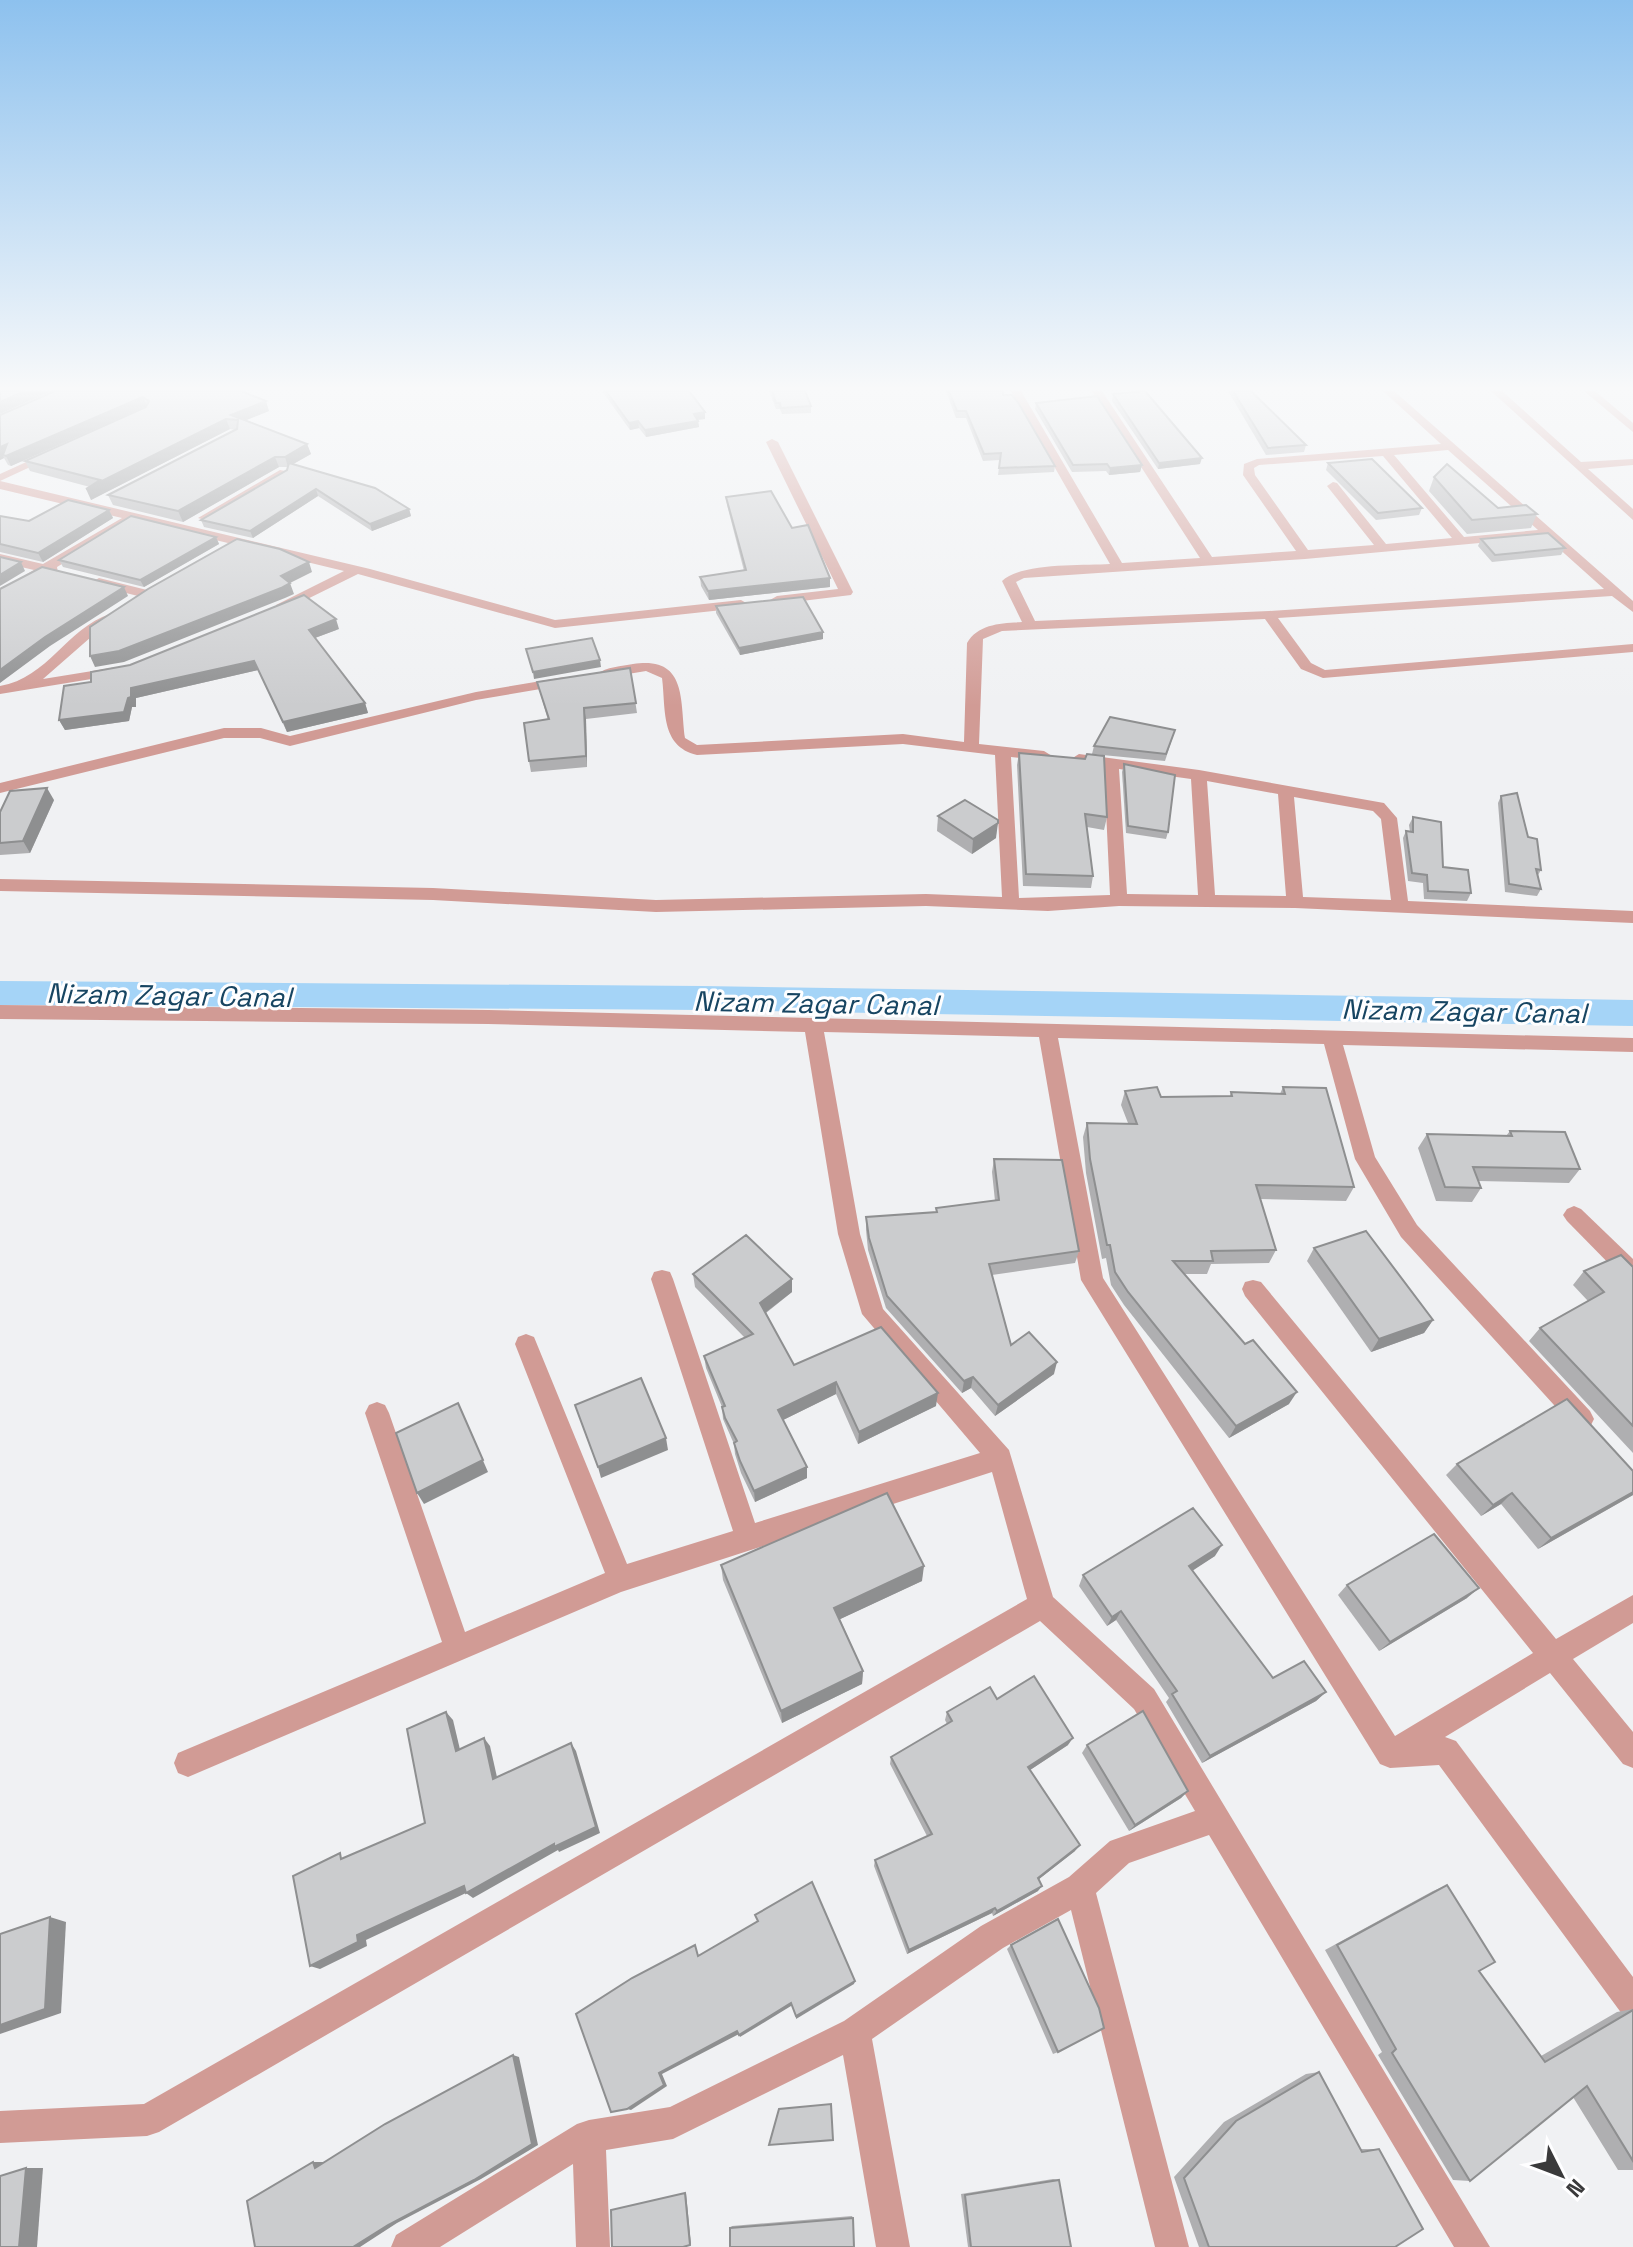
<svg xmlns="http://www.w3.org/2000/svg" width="1633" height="2247" font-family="'Space Grotesk',sans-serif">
	<rect width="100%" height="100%" fill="#f0f1f3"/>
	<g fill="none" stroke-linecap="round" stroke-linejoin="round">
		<polygon fill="#a5d4f7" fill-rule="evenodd" points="0,981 702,986 1633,1000 1633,1026 702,1010 0,1005"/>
		<g fill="#d19b95" fill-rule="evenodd">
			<path d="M1011,391H1021L1122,563L1200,558L1092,391H1102L1212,557L1296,551L1243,475L1244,464L1257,459L1441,444L1383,391H1394L1633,601V612L1612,596L1278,618L1311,663L1325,670L1633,644V652L1323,678L1301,669L1265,619L1002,631L983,639L979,744L1044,751L1052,756L1044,761L1011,757L1019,898L1110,895L1104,767L1074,762L1071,759L1079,754L1199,770L1384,803L1397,818L1408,901L1633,911V923L1295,908L1119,906L1048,911L926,906L656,912L433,900L0,891V879L433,888L656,900L926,894L1002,897L995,755L903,744L697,755C660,746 666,709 662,678L646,671L604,678L597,674C606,667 622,666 633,664C687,656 680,699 685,738L697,745L903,734L964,742L967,643C978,624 1001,623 1022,622L1002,581C1023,562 1082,566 1110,564ZM1448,450L1538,530L1464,537L1394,455ZM1383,456L1452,538L1386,544L1337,483L1333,482L1327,486L1374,545L1308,550L1255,475L1254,468L1259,465ZM1546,537L1604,589L1269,611L1035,621L1016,582L1024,578L1305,559ZM1119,769L1191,779L1198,895L1127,894ZM1207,781L1278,794L1286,896L1215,895ZM1294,797L1373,811L1381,819L1391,900L1303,897Z"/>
			<polygon points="1491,391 1502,391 1581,462 1633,459 1633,465 1588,469 1633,509 1633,520"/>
			<polygon points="1584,391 1595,391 1633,423 1633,432"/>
			<polygon points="772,439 778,442 853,592 851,595 777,604 770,600 777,596 838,589 766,442"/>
			<polygon points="46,453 56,455 0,481 370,569 555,620 741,600 748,604 741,608 555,628 358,574 281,612 276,611 276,605 344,571 128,519 127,524 57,567 58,573 47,573 0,600 0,590 34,570 0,562 0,554 43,564 122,518 0,489 0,474"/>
			<polygon points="280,470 290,472 208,521 198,518"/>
			<polygon points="99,578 151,591 153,594 146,598 94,585 92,582"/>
			<path d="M110,614L117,618L115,621L91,637L43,679L117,667L122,668V674L0,694V686C48,678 67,628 110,614Z"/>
			<polygon points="565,677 570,678 570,684 476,700 290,746 260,738 224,738 0,793 0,783 224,728 261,728 290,736 476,692"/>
			<polygon points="0,1005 488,1010 1633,1038 1633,1052 1343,1045 1375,1157 1417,1225 1590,1411 1594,1419 1590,1427 1582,1430 1574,1427 1401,1237 1355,1159 1324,1044 1058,1038 1103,1278 1395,1736 1533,1653 1245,1296 1242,1289 1245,1282 1253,1280 1261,1282 1556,1639 1633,1595 1633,1623 1573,1659 1633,1732 1633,1768 1623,1764 1550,1673 1445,1737 1456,1741 1633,1977 1633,2019 1622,2014 1439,1765 1390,1768 1380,1764 1081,1280 1039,1037 824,1032 860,1234 883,1309 1009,1450 1053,1597 1154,1689 1490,2247 1454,2247 1209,1835 1129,1863 1096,1893 1189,2247 1155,2247 1071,1910 1003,1948 872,2039 910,2247 876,2247 843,2055 673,2139 606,2150 610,2247 576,2247 573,2164 440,2247 391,2247 396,2235 577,2124 589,2120 670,2107 844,2021 981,1926 1069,1877 1110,1841 1195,1811 1134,1709 1040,1621 159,2132 147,2136 0,2143 0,2111 144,2104 1027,1599 992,1472 621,1592 188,1777 178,1773 174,1763 178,1753 442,1642 365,1413 369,1405 377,1402 385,1405 389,1413 465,1632 605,1573 515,1344 518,1337 526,1334 534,1337 627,1564 733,1531 651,1279 654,1272 662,1270 670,1272 673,1279 755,1523 980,1453 862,1314 838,1234 805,1032 488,1024 0,1019"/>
			<polygon points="1574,1206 1581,1209 1633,1259 1633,1282 1625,1280 1567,1221 1563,1215 1567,1209"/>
		</g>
	</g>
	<g fill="#afafb1">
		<polygon points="55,391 241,391 269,411 246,420 307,444 311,454 293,464 409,509 411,516 372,531 318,496 253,538 204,527 201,520 287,470 288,467 279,467 183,522 113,505 108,495 235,430 230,429 91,500 90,487 30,471 25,461 147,406 11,466 8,465 4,458 0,460 0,415"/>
		<polygon points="602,391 689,391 705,412 705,419 698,420 699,427 646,437 639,428 630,430"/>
		<polygon points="769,391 805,391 811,406 811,413 782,414 780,409 776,409"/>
		<polygon points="946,391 1003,391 1003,395 1055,466 1054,472 998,475 1000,460 983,461 966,418 956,418"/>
		<polygon points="1228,391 1251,391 1306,445 1304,452 1266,455"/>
		<polygon points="1113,394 1200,464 1158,469 1112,401"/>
		<polygon points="1036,403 1142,465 1140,472 1109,475 1106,471 1072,472 1035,409"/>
		<polygon points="1328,463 1422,508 1419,515 1376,520 1326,470"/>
		<polygon points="1434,477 1498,508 1537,514 1531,528 1467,534 1429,491"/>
		<polygon points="726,497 792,528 830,578 830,587 709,600 701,586 700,577 744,571 727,505"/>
		<polygon points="109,510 113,518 43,562 0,552 0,516 29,521"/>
		<polygon points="216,537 219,544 144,587 63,567 59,560"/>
		<polygon points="1481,539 1565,548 1561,555 1492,562 1478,546"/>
		<polygon points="716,606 823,632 823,639 740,655 716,613"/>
		<polygon points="339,629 315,638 365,703 368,713 287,732 258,670 136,698 136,707 132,707 129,721 65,730 59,720 91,682"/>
		<polygon points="630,668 637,713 586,719 587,767 531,772 529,761 548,720 537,682"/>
		<polygon points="1175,730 1165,761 1092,754 1094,746"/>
		<polygon points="1019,753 1107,817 1104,830 1087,827 1093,876 1091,888 1023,886 1017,765"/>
		<polygon points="1124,764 1168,832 1166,839 1126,833 1122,772"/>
		<polygon points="1501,796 1528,837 1541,870 1538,875 1541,889 1537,896 1505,892 1498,803"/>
		<polygon points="54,800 30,853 0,855 0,812"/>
		<polygon points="938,816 996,838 972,854 937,831"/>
		<polygon points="1413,817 1443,867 1471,893 1467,901 1424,899 1423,883 1408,881 1403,838 1406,831 1410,832 1409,825"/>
		<polygon points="1283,1087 1354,1187 1346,1201 1260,1199 1276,1250 1269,1263 1211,1264 1207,1274 1184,1274 1289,1404 1229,1438 1124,1305 1111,1285 1106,1258 1102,1259 1086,1173 1083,1137 1087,1123 1128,1123 1121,1105 1125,1091 1161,1097 1230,1096 1231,1092 1280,1094"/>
		<polygon points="1510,1131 1580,1169 1569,1183 1478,1181 1481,1188 1472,1202 1436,1201 1418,1148 1427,1134 1506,1136"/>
		<polygon points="994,1159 1079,1251 1075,1263 992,1275 1011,1345 1054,1374 995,1416 971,1388 962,1393 886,1308 868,1250 866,1230 866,1217 936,1212 936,1208 995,1201 992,1172"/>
		<polygon points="1314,1248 1433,1320 1424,1333 1371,1352 1307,1261"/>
		<polygon points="1633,1267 1633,1453 1529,1341 1540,1328 1588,1301 1573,1285 1584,1271"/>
		<polygon points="693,1274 792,1292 766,1313 794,1365 936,1406 858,1444 836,1394 783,1420 807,1467 807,1478 755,1502 741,1473 735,1454 734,1444 723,1419 722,1407 706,1368 704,1356 745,1338 695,1287"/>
		<polygon points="1457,1464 1633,1471 1633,1495 1538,1549 1501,1504 1481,1516 1446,1475"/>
		<polygon points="1215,1556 1192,1570 1273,1678 1326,1692 1316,1701 1202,1763 1166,1702 1169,1698 1116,1620 1107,1626 1079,1586 1083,1575"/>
		<polygon points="721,1565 922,1581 840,1619 863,1671 862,1684 782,1723 723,1580"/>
		<polygon points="1347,1585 1467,1598 1379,1651 1338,1595"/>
		<polygon points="997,1699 1068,1745 1030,1770 1075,1851 1039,1879 1038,1891 993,1916 992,1913 907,1954 874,1866 875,1860 927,1836 890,1764 891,1757 947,1724 945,1720 947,1712"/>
		<polygon points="1087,1745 1188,1791 1181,1798 1129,1831 1082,1753"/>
		<polygon points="1447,1885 1479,1971 1541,2056 1617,2012 1633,2009 1633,2170 1618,2170 1573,2097 1470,2181 1453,2180 1378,2055 1382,2052 1325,1950 1433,1891"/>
		<polygon points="1011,1945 1058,2052 1053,2054 1007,1949"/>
		<polygon points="1319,2072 1360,2149 1379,2149 1395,2247 1199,2247 1174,2177 1224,2122 1306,2074"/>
		<polygon points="1053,2179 1059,2180 1071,2247 968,2247 961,2194"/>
		<polygon points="852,2216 853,2218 730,2228 732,2226"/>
	</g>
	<g fill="#8e8f90">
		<polygon points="25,391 52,391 0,414 0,402"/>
		<polygon points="143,397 147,406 11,466 6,456 3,455 4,458 0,460 0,447 7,444"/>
		<polygon points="266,401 269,411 239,423 238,420 231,415"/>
		<polygon points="705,412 705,419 695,420 694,414"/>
		<polygon points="226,419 230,429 91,500 86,489"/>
		<polygon points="638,421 639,428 630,430 629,423"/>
		<polygon points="698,421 699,427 646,437 645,430"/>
		<polygon points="307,444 311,454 288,467 285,457"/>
		<polygon points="275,457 279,467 183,522 178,511"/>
		<polygon points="1202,458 1200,464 1158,469 1159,463"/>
		<polygon points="1142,465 1140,472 1109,475 1110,468"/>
		<polygon points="316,489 318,496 253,538 250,531"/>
		<polygon points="409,509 411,516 372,531 370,524"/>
		<polygon points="109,510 113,518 43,562 38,553"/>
		<polygon points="216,537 219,544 144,587 140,580"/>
		<polygon points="21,562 25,571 0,586 0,575"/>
		<polygon points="309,562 312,572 290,583 294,594 285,598 124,662 95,667 90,656 281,576"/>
		<polygon points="830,578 830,587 709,600 708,591"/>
		<polygon points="124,587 128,596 50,646 0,683 0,670 45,637"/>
		<polygon points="336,619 339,629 312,639 309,630"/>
		<polygon points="823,632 823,639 740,655 739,648"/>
		<polygon points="600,660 601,667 534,679 533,672"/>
		<polygon points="254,661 258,670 136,698 136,707 132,707 129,721 65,730 59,720 131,688"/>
		<polygon points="365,703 368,713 287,732 283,722"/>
		<polygon points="584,708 586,719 587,767 586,756"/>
		<polygon points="47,788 54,800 30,853 23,841"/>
		<polygon points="998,823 996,838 972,854 973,839"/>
		<polygon points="792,1279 792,1292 761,1316 760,1303"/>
		<polygon points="1433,1320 1424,1333 1371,1352 1379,1339"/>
		<polygon points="1057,1362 1054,1374 995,1416 998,1405"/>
		<polygon points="973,1377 971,1388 962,1393 964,1381"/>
		<polygon points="836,1382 836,1394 779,1422 778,1410"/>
		<polygon points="1297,1392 1289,1404 1229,1438 1236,1426"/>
		<polygon points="938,1393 936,1406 858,1444 859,1432"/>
		<polygon points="463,1415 488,1472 424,1504 417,1493"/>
		<polygon points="666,1438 668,1450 601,1478 598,1467"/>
		<polygon points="807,1467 807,1478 755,1502 754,1491"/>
		<polygon points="1633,1492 1633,1495 1538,1549 1551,1538"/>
		<polygon points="1512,1493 1501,1504 1481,1516 1493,1505"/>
		<polygon points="1222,1545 1215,1556 1183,1577 1189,1566"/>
		<polygon points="924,1566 922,1581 834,1622 834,1608"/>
		<polygon points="1479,1588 1467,1598 1379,1651 1390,1642"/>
		<polygon points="1121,1611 1116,1620 1107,1626 1112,1617"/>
		<polygon points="863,1671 862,1684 782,1723 781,1711"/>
		<polygon points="1326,1692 1316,1701 1202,1763 1210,1756"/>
		<polygon points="446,1712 453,1720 462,1758 456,1751"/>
		<polygon points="484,1738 490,1746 499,1786 493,1779"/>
		<polygon points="1073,1738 1068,1745 1024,1774 1028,1767"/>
		<polygon points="571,1743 576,1751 600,1833 559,1852 558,1850 473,1898 466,1893 366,1940 367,1946 320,1969 310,1966 357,1935"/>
		<polygon points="1188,1791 1181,1798 1129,1831 1135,1825"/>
		<polygon points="1080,1845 1075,1851 1034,1883 1038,1878"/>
		<polygon points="1042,1886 1038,1891 993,1916 997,1911"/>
		<polygon points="995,1908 992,1913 907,1954 909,1950"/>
		<polygon points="50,1917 66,1922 61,2013 0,2034 0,2025"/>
		<polygon points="855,1981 854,1984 796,2019 796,2016"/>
		<polygon points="791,2003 791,2006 740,2037 739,2035"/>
		<polygon points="737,2031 739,2034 662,2074 667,2086 631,2110 627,2109 659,2073"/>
		<polygon points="513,2055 519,2057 538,2145 481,2179 397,2223 360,2247 353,2247"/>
		<polygon points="313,2162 324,2162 325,2168 315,2168"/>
		<polygon points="26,2168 43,2168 37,2247 19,2247"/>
		<polygon points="685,2193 686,2193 691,2244 690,2245"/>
	</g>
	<g fill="#cbccce" stroke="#8e8f90" stroke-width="2">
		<polygon points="0,391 25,391 0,402"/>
		<polygon points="55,391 241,391 266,401 231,415 307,444 285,457 275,457 178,511 108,495 237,429 238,420 226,419 86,489 100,480 25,461 146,407 149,401 143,397 6,456 3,455 7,444 0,447 0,415"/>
		<polygon points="606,391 689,391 705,412 694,414 698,421 645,430 638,421 629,423"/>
		<polygon points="772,391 805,391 811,406 781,408 780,403 776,403"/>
		<polygon points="949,391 1003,391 1003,395 1012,395 1019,404 1055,466 999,468 1001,453 984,454 966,411 957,411"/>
		<polygon points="1145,391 1202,458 1159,463 1113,394"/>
		<polygon points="1233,391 1251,391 1306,445 1268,448"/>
		<polygon points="1097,396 1142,465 1110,468 1107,464 1073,465 1036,403"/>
		<polygon points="1372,459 1422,508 1378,513 1328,463"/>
		<polygon points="289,463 375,488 409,509 370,524 316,489 250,531 201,520 287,470"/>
		<polygon points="1447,464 1498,508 1526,505 1537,514 1472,520 1434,477"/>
		<polygon points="771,491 792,528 808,525 830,578 708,591 700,577 746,570 726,497"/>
		<polygon points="68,500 109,510 38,553 0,544 0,516 29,521"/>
		<polygon points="131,516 216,537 140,580 59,560"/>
		<polygon points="1548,533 1565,548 1495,555 1481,539"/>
		<polygon points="237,539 280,549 309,562 281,576 290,583 281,588 119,651 90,656 90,627 148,589"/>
		<polygon points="0,557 21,562 0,575"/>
		<polygon points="42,567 124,587 45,637 0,670 0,589"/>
		<polygon points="304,595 336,619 309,630 365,703 283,722 254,661 131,688 131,697 128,698 124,712 59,720 64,686 91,682 91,672 130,665"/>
		<polygon points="803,597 823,632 739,648 716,606"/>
		<polygon points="592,638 600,660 533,672 526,649"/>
		<polygon points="630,668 636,703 584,708 586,756 529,761 524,723 549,719 537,682"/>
		<polygon points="1110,717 1175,730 1166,754 1094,746"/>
		<polygon points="1019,753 1085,759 1087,754 1104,756 1107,817 1085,814 1093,876 1026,874"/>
		<polygon points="1124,764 1175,775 1168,832 1128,826"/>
		<polygon points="47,788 23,841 0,843 0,812 10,791"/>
		<polygon points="1517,793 1528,837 1537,839 1541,870 1536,869 1541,889 1509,884 1501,796"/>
		<polygon points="965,800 998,820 998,823 973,839 938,816"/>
		<polygon points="1413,817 1441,822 1443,867 1468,870 1471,893 1428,891 1427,875 1412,873 1406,831 1413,832"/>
		<polygon points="1157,1087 1161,1097 1232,1096 1231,1092 1285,1094 1283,1087 1326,1088 1354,1187 1256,1185 1276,1250 1211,1251 1213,1261 1173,1261 1245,1344 1253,1340 1297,1392 1236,1426 1128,1292 1115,1272 1110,1245 1107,1245 1090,1159 1087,1123 1137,1124 1125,1091"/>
		<polygon points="1510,1131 1565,1132 1580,1169 1473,1167 1481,1188 1445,1187 1427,1134 1512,1136"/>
		<polygon points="994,1159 1062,1160 1079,1251 989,1264 1011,1345 1029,1332 1057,1362 998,1405 973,1377 964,1381 887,1296 869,1238 866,1217 937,1212 936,1208 999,1200"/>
		<polygon points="1366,1231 1433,1320 1379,1339 1314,1248"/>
		<polygon points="746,1235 792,1279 760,1303 794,1365 881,1327 938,1393 859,1432 836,1382 778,1410 807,1467 754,1491 740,1461 734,1443 737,1441 725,1418 722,1407 725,1406 704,1356 753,1334 693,1274"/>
		<polygon points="1621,1255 1633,1267 1633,1426 1540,1328 1604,1292 1584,1271"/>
		<polygon points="641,1378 666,1438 598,1467 575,1405"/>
		<polygon points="1567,1399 1633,1471 1633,1492 1551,1538 1512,1493 1493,1505 1457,1464"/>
		<polygon points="458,1403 483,1460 417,1493 396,1433"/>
		<polygon points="887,1493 924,1566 834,1608 863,1671 781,1711 721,1565"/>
		<polygon points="1193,1508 1222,1545 1189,1566 1273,1678 1304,1661 1326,1692 1210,1756 1172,1694 1177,1691 1121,1611 1112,1617 1083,1575"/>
		<polygon points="1434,1534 1479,1588 1390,1642 1347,1585"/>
		<polygon points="1034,1676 1073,1738 1028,1767 1080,1845 1038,1878 1042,1886 997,1911 995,1908 909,1950 875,1860 932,1834 891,1757 952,1721 947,1712 990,1687 997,1699"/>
		<polygon points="1143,1711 1188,1791 1135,1825 1087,1745"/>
		<polygon points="446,1712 456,1751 484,1738 493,1779 571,1743 596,1827 554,1847 554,1844 466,1893 464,1886 357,1935 358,1942 310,1966 293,1876 340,1853 341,1859 425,1823 407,1729"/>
		<polygon points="812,1882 855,1981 796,2016 791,2003 739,2035 737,2031 659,2073 664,2085 627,2109 611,2112 576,2014 632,1978 695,1945 698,1956 758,1921 755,1915"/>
		<polygon points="1447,1885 1495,1962 1479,1971 1545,2062 1633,2010 1633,2161 1587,2086 1470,2181 1392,2053 1396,2049 1337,1945"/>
		<polygon points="50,1917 45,2009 0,2025 0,1934"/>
		<polygon points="1058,1919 1099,2008 1104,2028 1058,2052 1011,1945"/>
		<polygon points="513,2055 532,2144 474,2180 388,2225 353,2247 255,2247 247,2201 313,2162 315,2168 385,2124"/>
		<polygon points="1319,2072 1362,2152 1379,2149 1423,2229 1395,2247 1209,2247 1184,2178 1236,2121"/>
		<polygon points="831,2104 833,2140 769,2145 779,2109"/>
		<polygon points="26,2168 19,2247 0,2247 0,2176"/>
		<polygon points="1059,2180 1071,2247 971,2247 965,2195"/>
		<polygon points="685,2193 690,2245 683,2247 612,2247 611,2210"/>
		<polygon points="853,2218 854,2247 730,2247 730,2228"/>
	</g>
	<linearGradient id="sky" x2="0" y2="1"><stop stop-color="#8dc1ee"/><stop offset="0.55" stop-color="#f8f9fa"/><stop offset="1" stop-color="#f8f9fa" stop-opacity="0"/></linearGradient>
	<rect width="1633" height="706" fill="url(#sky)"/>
	<g text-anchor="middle" stroke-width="6" stroke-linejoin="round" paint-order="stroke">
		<g font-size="28" font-style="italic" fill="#174562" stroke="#fefeff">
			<text transform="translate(169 995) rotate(1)" y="10">Nizam Zagar Canal</text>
			<text transform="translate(816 1003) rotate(1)" y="10">Nizam Zagar Canal</text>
			<text transform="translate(1464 1011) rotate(1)" y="10">Nizam Zagar Canal</text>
		</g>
	</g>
	<g transform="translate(1561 2175) rotate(132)" stroke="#fefeff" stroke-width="6" paint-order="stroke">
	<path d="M0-6L14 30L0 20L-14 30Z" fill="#3a3a3b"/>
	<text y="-12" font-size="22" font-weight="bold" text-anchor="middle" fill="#3a3a3b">N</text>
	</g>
</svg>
